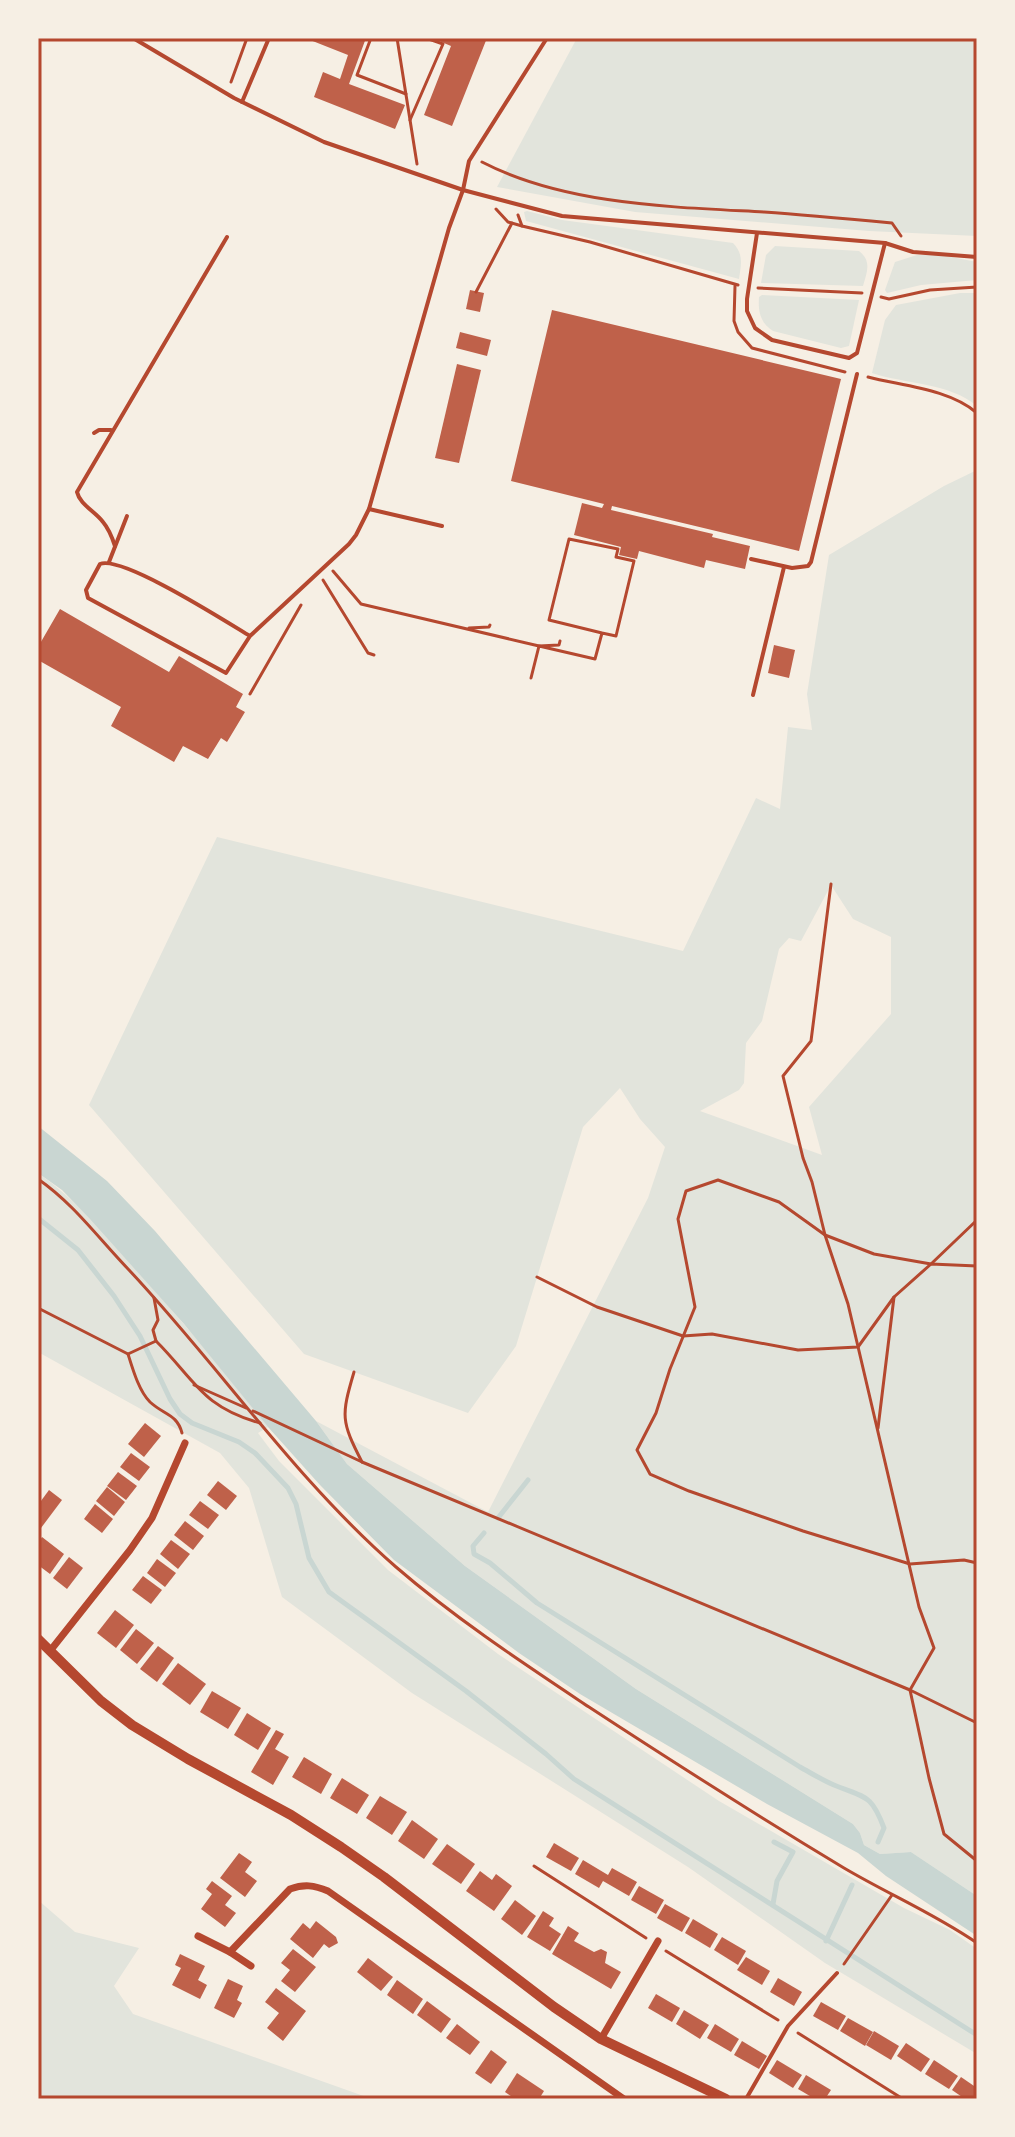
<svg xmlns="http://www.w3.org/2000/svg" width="1015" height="2137" font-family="Manrope,sans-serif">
	<rect width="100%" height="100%" fill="#f6efe4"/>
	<g fill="#e2e4dc" fill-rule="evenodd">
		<polygon points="577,38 977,38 977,236 869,231 635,212 497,187"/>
		<path d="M527,211L562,220L733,243C744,254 741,265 739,279L526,221L524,212Z"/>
		<path d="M775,246L859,251C872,261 867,272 863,286L761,283L766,255Z"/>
		<polygon points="917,255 941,255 977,262 977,280 921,285 887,293 885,290 895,262"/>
		<path d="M960,293H977V406C950,383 905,384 872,373L885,320L896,305Z"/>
		<path d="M762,295L859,300L849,346L841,348L773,331C760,322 758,312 759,297Z"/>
		<path d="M977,470V1896L911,1852L880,1854L864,1845L860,1833L853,1824L636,1689L465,1566L347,1464L316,1421L488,1512L648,1198L665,1147L640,1119L620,1088L583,1127L516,1346L468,1413L304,1354L89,1105L217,837L683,951L756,798L780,809L788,727L812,730L807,694L829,555L944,486ZM831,885L853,919L891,937V1014L809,1107L822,1155L700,1111L739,1090L744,1083L746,1043L762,1021L779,949L789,938L801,941Z"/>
		<path d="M38,1173C78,1201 110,1239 142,1276C186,1326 228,1375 268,1427L258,1433L279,1461L388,1570L498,1654L719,1801L904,1908L950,1930L977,1949V2054L825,1963L688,1867L412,1693L282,1597L249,1488L220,1453L38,1352Z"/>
		<polygon points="38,1900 75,1932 139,1948 114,1986 133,2014 372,2099 38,2099"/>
	</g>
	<polygon fill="#c9d6d2" points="38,1126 107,1181 155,1231 316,1421 347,1464 465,1566 636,1689 853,1824 860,1833 864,1845 880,1854 911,1852 977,1896 977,1936 886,1876 858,1853 767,1804 580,1694 519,1653 394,1560 320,1485 268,1427 184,1324 90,1219 62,1190 38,1173"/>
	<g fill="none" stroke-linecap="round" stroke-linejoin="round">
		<g stroke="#c9d6d2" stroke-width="5">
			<polyline points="38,1218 78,1250 114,1296 140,1336 170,1399 180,1414 192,1423 239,1442 255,1453 288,1488 296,1504 309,1558 329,1592 466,1691 546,1754 574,1779 977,2035"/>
			<polyline points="498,1518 528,1480"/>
			<path d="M484,1533L473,1546L474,1554L490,1563L537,1603L800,1767C811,1773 822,1780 834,1785C866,1798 871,1794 884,1828L878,1842"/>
			<polyline points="773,1904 777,1881 793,1852 774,1842"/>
			<polyline points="826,1941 852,1885"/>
		</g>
	</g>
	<g fill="#bf614a">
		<polygon points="305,38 366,38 349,84 405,105 395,129 314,97 323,72 340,79 348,55"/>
		<polygon points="432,38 487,38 452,126 424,115 451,46"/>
		<polygon points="470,290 484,293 480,312 466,309"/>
		<polygon points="552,310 841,379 799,551 612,506 611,510 713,534 712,537 750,546 745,569 706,560 704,568 639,551 637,559 619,555 621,547 574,535 582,503 602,508 604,504 511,481"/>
		<polygon points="460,332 491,340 487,356 456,348"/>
		<polygon points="457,364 481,370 459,463 435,458"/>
		<polygon points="60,609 169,672 179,656 243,694 236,707 245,712 227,742 221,738 208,759 183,746 174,762 111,726 121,707 38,660 38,647"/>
		<polygon points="774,645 795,650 789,678 768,673"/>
		<polygon points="145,1423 161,1436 144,1457 128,1444"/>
		<polygon points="131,1453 150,1467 139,1481 120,1467"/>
		<polygon points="118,1472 137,1486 126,1500 107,1486"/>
		<polygon points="218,1481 237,1496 226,1510 207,1495"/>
		<polygon points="107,1487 125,1502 114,1516 96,1501"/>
		<polygon points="49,1490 62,1500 38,1532 38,1505"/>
		<polygon points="200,1501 219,1515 208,1529 189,1515"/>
		<polygon points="95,1504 113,1519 102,1533 84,1519"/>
		<polygon points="185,1521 204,1536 193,1550 174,1535"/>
		<polygon points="42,1537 64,1554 50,1574 38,1565 38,1543"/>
		<polygon points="171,1540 190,1554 178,1569 160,1554"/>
		<polygon points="69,1557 83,1568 67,1589 53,1578"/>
		<polygon points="157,1559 176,1573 165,1587 147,1573"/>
		<polygon points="143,1576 162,1590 151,1604 132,1590"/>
		<polygon points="115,1610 134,1625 116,1648 97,1633"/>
		<polygon points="136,1629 154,1643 137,1664 120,1650"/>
		<polygon points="158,1646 174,1658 157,1682 140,1669"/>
		<polygon points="178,1663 206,1684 190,1705 162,1684"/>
		<polygon points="212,1691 241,1708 228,1729 200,1712"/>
		<polygon points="247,1713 271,1728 258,1750 234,1735"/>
		<polygon points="276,1730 284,1734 275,1749 289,1757 273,1785 251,1772"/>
		<polygon points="304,1757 332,1774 321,1794 292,1777"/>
		<polygon points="342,1778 369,1795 357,1814 330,1798"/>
		<polygon points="380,1796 407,1812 392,1835 366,1818"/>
		<polygon points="412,1820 438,1839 424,1859 398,1841"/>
		<polygon points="554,1843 579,1858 571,1871 546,1857"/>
		<polygon points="447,1844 475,1864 461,1884 432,1864"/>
		<polygon points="239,1853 252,1862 245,1872 257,1881 245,1897 220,1878"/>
		<polygon points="583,1860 608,1875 612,1868 637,1882 629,1896 603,1881 599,1888 575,1874"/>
		<polygon points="480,1871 492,1880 496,1874 512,1886 494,1911 466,1891"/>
		<polygon points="212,1881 232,1896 225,1905 236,1913 225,1927 201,1909 212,1894 206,1889"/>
		<polygon points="639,1886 664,1900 656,1914 631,1900"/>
		<polygon points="515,1900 536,1916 522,1935 501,1919"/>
		<polygon points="665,1904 690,1918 682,1932 657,1918"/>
		<polygon points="543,1911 554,1918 549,1926 561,1934 550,1951 527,1937"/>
		<polygon points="693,1919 718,1934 710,1948 685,1933"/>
		<polygon points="316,1921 336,1937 338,1943 329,1948 324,1944 313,1958 290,1939 303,1923 310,1929"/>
		<polygon points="568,1926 579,1933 574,1941 594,1952 601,1949 607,1952 605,1963 621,1972 611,1989 552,1954"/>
		<polygon points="722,1937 746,1951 738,1965 714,1950"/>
		<polygon points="293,1949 316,1967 295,1992 281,1981 290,1970 281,1963"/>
		<polygon points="180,1954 205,1966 198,1980 207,1985 200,1999 172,1985 181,1968 175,1965"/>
		<polygon points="746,1957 770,1971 762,1985 737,1970"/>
		<polygon points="368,1958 393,1977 381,1991 357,1972"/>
		<polygon points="778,1978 802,1992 794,2006 770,1992"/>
		<polygon points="228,1979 243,1986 237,2000 242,2003 234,2018 214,2008"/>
		<polygon points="397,1980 423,1999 413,2014 387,1995"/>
		<polygon points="276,1988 306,2011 283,2041 267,2028 279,2013 265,2002"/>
		<polygon points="656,1994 680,2008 672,2022 648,2008"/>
		<polygon points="427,2001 451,2019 441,2033 417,2015"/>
		<polygon points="821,2002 846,2016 838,2030 813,2016"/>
		<polygon points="684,2010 709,2025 700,2039 676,2024"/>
		<polygon points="848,2018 873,2032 865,2046 840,2031"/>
		<polygon points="457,2024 480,2042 470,2055 446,2038"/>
		<polygon points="715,2024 739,2039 731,2052 707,2038"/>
		<polygon points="874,2031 899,2046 891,2060 866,2045"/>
		<polygon points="742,2041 767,2056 759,2069 734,2055"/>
		<polygon points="906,2043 930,2059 921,2072 897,2056"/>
		<polygon points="491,2050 507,2062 491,2084 475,2073"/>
		<polygon points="777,2060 802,2075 793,2088 769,2073"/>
		<polygon points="934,2060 958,2076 949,2089 925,2074"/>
		<polygon points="517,2073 544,2091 539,2099 515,2099 505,2092"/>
		<polygon points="806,2075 831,2090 825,2099 815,2099 798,2089"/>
		<polygon points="961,2077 977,2088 977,2099 965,2099 952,2090"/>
	</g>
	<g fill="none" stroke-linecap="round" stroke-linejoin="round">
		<g stroke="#b5482f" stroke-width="3">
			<polyline points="371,38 357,75 406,94"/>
			<polyline points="397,38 417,164"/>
			<polyline points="231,82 247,38"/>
			<polyline points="410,120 443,44 426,38"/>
			<path d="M482,162C565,205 672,207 764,212C806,215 849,219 892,223L901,236"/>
			<polyline points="496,209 508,222 522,226"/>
			<polyline points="518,215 522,226 590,242 738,285"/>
			<polyline points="735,286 734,321 738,332 752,348 845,372"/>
			<polyline points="758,288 862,293"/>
			<polyline points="476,292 512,223"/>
			<polyline points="881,297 889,299 930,290 977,287"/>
			<path d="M868,377C903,386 949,389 977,413"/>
			<polyline points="333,571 361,604 539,646 559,645 560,641"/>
			<polyline points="323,580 368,653 374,655"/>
			<polyline points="469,628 489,627 490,625"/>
			<polyline points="531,678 539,646 595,659 602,633 549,620 569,539 618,549 616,557 634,561 616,636 602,633"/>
			<polyline points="250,694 301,605"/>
			<polyline points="831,884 811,1041 783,1076 803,1158 812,1182 825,1235 848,1304 919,1607 934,1648 910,1690 929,1778 944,1834 977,1861"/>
			<path d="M38,1179C74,1204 99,1239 129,1270C220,1367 295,1479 396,1567C456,1619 523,1663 589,1707C673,1762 758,1816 844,1868C888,1894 935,1914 977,1943"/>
			<polyline points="977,1220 931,1264 874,1254 825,1235 779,1202 718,1180 686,1191 678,1219 695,1307 670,1369 656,1413 637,1450 650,1474 689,1491 803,1531 910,1564 964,1560 977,1563"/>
			<polyline points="537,1277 597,1307 683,1336 712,1334 798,1350 858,1347 894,1297"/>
			<path d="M154,1298L158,1320L153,1330L156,1341C195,1380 202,1407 260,1423"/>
			<polyline points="38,1308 128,1354 156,1341"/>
			<path d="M128,1354C133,1370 139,1391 150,1402C164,1415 177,1414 182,1433"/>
			<path d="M354,1372C341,1416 341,1421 362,1462"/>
			<polyline points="194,1385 246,1408"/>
			<polyline points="253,1411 362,1462 910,1690 977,1723"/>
			<polyline points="878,1428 894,1297 931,1264 977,1266"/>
			<polyline points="534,1866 646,1938"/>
			<polyline points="666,1951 778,2020"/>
			<polyline points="844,1964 892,1895"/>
			<polyline points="798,2033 903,2099"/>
		</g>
		<g stroke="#b5482f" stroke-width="4">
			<polyline points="133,38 234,98 324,142 463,190 562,216 885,243 913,252 977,257"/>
			<polyline points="242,102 269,38"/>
			<polyline points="757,233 747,299 747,311 755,328 772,340 849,358 857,353 885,243"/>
			<polyline points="94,433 99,430 111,430"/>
			<polyline points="369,509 442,526"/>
			<path d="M115,546C112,537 109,529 103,522C95,511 80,505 77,492L227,237"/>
			<polyline points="751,559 792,568 808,566 811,562 857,374"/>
			<polyline points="109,562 127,516"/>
			<path d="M250,636C225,621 122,555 100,564L86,590L88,598L226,673L250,636L349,544L356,535L369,509L449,228L463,190L469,161L547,38"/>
			<polyline points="753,695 784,567"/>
			<polyline points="746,2099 788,2026 837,1973"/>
		</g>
		<g stroke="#b5482f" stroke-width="7">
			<polyline points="50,1651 130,1550 152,1518 185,1443"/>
			<polyline points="198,1936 230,1952 251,1966"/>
			<path d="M230,1952L290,1889C304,1884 314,1885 328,1891L624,2099"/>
			<polyline points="601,2039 658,1941"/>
		</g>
		<polyline stroke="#b5482f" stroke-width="10" points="38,1639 101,1701 132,1725 188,1759 291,1815 341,1847 384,1877 554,2007 601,2039 726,2099"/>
	</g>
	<rect width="1015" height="2137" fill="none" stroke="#f6efe4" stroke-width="80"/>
	<rect x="40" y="40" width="935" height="2057" fill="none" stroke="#b5482f" stroke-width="3"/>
</svg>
